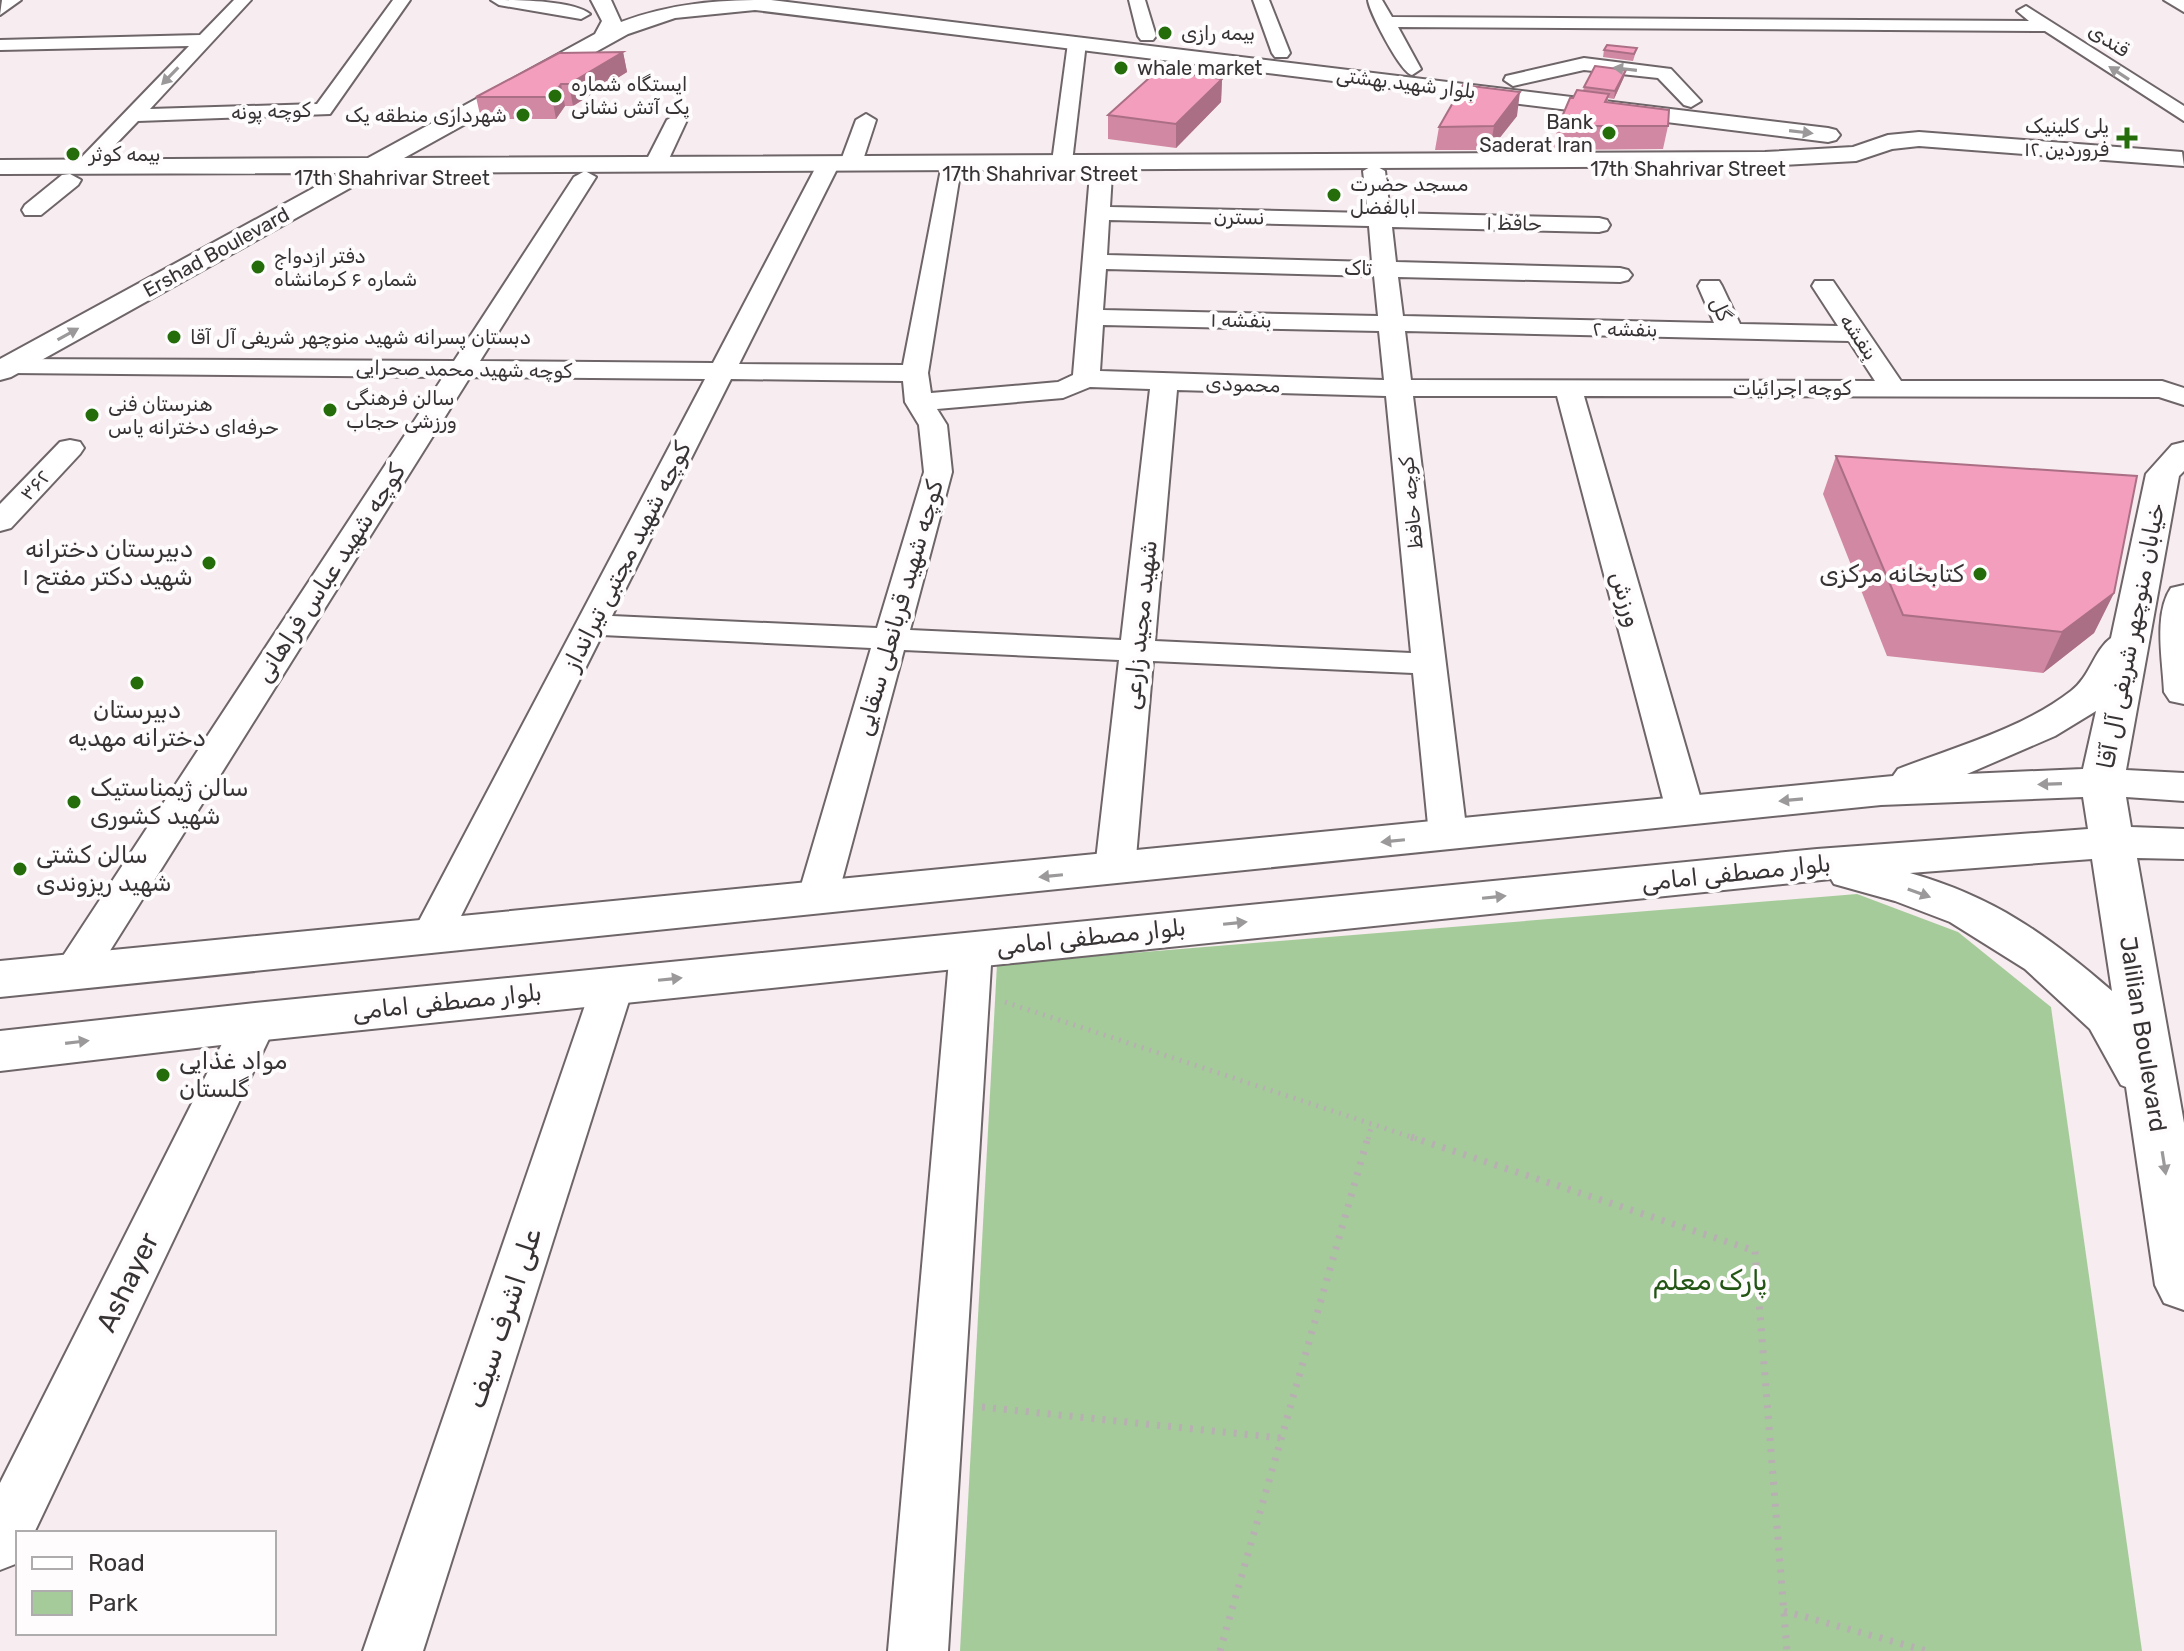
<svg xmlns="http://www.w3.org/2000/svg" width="2184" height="1651" font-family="Rubik,Cairo,sans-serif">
	<rect width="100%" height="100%" fill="#f7ecef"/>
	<polygon fill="#a5cb9b" points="1857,894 1958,932 2051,1007 2142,1651 960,1651 997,964"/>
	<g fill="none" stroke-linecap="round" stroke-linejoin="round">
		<defs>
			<g id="minor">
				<polygon points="2,0 21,0 0,15"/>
				<polygon points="234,0 251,0 150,109 317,104 393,0 410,0 330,114 138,121 90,171 76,171 72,167 76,163 189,46 0,50 0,40 200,35"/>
				<path d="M491,0C514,0 572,0 590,14L581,19L499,5Z"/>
				<polygon points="1129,0 1145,0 1156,36 1153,40 1141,40 1138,36"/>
				<polygon points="1253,0 1269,0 1290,53 1287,57 1275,57 1272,53"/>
				<path d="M1368,0H1382L1392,17L2029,21L2017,11L2026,6L2184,106V121L2045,31L1398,27L1421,69L1412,75C1400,72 1369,11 1368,0Z"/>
				<polygon points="2164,0 2184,0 2184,12"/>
				<polygon points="1077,38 1086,43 1072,162 1062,168 1052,162 1068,43"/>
				<polygon points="1584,58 1671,69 1701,101 1691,107 1684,105 1658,78 1584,70 1513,86 1504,80 1506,76"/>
				<polygon points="677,114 687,120 667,163 656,169 649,167 645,163 667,120"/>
				<polygon points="866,114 876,120 862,163 851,169 844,167 840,163 856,120"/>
				<path d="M829,157L840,163L739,364L903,365L941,169H957L960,174L928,373L931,393L1058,382L1073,375L1090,174L1093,169L1101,168L1112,174L1110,207L1368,213L1363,171L1374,165L1385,171L1390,213L1599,218L1607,220L1610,225L1607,230L1599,232L1392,227L1396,262L1620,268L1628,270L1632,275L1628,280L1620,282L1398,277L1403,316L1714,323L1698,286L1701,281H1719L1722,286L1740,324L1838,326L1812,286L1815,281H1833L1901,381H2162L2184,388V405L2159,397L1584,396L1704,810L1698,819L1685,822L1672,819L1666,810L1557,396H1413L1467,835L1462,844L1448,848L1434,844L1429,835L1413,673L1153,661L1135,869L1129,879L1115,882L1101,879L1095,869L1119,660L904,650L837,899L831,909L817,913L803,909L797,899L871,648L602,635L450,938L444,948L430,953L416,948L410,938L705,379L470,377L91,981L76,985L61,981L55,970L61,959L443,377L12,373L3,371L0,363L3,359L454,361L574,177L585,171L596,177L480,361L713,363L818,163ZM1109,220L1369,226L1372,262L1107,255ZM1106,269L1374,276L1378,316L1103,310ZM1103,325L1379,331L1384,380L1100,371ZM1405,331L1849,341L1875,381L1411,380ZM731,379L903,381L905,402L919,425L924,472L877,628L612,616ZM1090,387L1150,389L1121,640L910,630L952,472L947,425L937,409L1063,398ZM1177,390L1386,396L1411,653L1155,641Z"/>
				<polygon points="70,174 81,180 78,185 41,215 25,215 22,210 25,205 62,175"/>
				<polygon points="70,440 80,442 84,448 80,454 11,528 0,531 0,504 60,442"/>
				<polygon points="971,934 986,938 992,949 948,1651 888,1651 950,949 956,938"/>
				<polygon points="613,969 628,974 634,985 423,1651 363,1651 592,985 598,974"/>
				<polygon points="255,1006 270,1010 277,1022 34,1533 18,1533 18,1563 0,1570 0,1483 233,1022 240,1010"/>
			</g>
			<g id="major">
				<path d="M591,0H611L621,22C672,3 718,0 771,0L1828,128L1836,130L1840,135L1836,140L1828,142L755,10L675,18L628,34L404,158L1765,152L1853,147L1888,135L1919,132L2182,152L2184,166L1919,146L1892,149L1856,161L1765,166L377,173L11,377L0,380V359L341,173L0,174V160L368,158L595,34L602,21Z"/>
				<path d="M2184,442V471L2179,476L2126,770L2184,773V801L2126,797L2131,827L2184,829V859L2137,858L2184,1123V1310L2164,1303L2155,1285L2126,1087L2121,1085L2090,1029L2025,969L1950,922L1895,901L1834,884L1831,879L255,1041L0,1071V1031L255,1003L1817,849L2088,829L2083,797L1881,805L0,997V961L1893,776L1898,769C1955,747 2022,729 2071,691C2090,677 2094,650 2111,638L2146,474L2172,445ZM2096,711L2083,769L1967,774L2055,736ZM2092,859L2112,991C2046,934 1994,897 1910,873Z"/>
				<path d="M2184,585V704L2170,701L2164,692C2163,662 2153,614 2171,588Z"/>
			</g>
		</defs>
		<use href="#minor" stroke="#6e6568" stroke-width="4"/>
		<use href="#major" stroke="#6e6568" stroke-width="4"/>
		<g stroke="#b8afb2" stroke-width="5" stroke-dasharray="2 6" stroke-linecap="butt">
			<polyline points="1005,1002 1417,1139"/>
			<polyline points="1368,1139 1372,1124"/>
		</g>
		<g stroke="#b8afb2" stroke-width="7" stroke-dasharray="3 8" stroke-linecap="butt">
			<polyline points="1411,1137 1755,1251 1787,1651"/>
			<polyline points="982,1407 1281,1438"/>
			<polyline points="1784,1611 1927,1651"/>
			<polyline points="1220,1651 1368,1137"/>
		</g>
		<use href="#minor" fill="#fff" fill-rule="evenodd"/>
		<use href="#major" fill="#fff" fill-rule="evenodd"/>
	</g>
	<g fill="#d188a2">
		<polygon points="1637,48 1633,61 1603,57 1604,50"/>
		<polygon points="623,52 627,72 573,106 565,106 556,119 481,119 476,97"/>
		<polygon points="1624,77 1614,99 1608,98 1608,102 1668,126 1663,149 1553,150 1558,126 1573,98 1583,91 1584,87"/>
		<polygon points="1222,79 1221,102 1176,148 1108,139 1108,115"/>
		<polygon points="1517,116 1490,150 1435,150 1439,127"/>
		<polygon points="1836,456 2114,593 2094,633 2043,673 1887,656 1823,494"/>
	</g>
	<g fill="#aa6f84">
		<polygon points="623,52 627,72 573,106 569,84"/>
		<polygon points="1626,70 1624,77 1614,99 1615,91"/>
		<polygon points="1222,79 1221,102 1176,148 1176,124"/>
		<polygon points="561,84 565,106 556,119 552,97"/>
		<polygon points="1520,92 1517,116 1490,150 1494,126"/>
		<polygon points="2114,593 2094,633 2043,673 2062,632"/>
	</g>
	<g fill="#f39ebc" stroke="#aa6f84" stroke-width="2">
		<polygon points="1607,45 1637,48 1634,54 1604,50"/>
		<polygon points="623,52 569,84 561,84 552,97 476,97 559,53"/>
		<polygon points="1595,66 1626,70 1615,91 1584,87"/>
		<polygon points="1158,70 1222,79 1176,124 1108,115"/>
		<polygon points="1463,85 1520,92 1494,126 1439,127"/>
		<polygon points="1577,90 1609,94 1605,102 1669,110 1668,126 1558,126 1570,98 1573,98"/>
		<polygon points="1836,456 2137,476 2114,593 2062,632 1903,615"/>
	</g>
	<defs><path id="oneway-solid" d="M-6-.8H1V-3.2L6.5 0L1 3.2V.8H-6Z" transform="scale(2)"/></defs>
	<g fill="#9b999a">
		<use href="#oneway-solid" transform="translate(1625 69) rotate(-173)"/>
		<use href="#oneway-solid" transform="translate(2119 73) rotate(-147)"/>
		<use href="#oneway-solid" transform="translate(170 76) rotate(134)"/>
		<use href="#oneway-solid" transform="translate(1801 132) rotate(7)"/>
		<use href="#oneway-solid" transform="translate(68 334) rotate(-29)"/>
		<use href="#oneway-solid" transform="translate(2050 784) rotate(178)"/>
		<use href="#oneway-solid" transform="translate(1791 800) rotate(175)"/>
		<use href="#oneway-solid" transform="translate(1393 841) rotate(174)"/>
		<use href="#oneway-solid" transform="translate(1051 876) rotate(174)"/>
		<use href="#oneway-solid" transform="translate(1919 893) rotate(20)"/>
		<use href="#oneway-solid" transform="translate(1494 897) rotate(-6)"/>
		<use href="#oneway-solid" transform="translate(1235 923) rotate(-6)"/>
		<use href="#oneway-solid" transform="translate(670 979) rotate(-6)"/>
		<use href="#oneway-solid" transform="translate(77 1042) rotate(-7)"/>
		<use href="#oneway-solid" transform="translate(2164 1163) rotate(81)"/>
	</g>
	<g fill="#256d0b" stroke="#fefcfd" stroke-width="3">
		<circle cx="1165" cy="33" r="8"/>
		<circle cx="1121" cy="68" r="8"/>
		<circle cx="555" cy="96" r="8"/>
		<circle cx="523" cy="115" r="8"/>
		<circle cx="1609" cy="133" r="8"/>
		<path d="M2123 126h8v8h8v8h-8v8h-8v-8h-8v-8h8z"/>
		<circle cx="73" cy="154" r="8"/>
		<circle cx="1334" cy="195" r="8"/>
		<circle cx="258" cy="267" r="8"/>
		<circle cx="174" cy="337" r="8"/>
		<circle cx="330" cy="410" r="8"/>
		<circle cx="92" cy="415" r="8"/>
		<circle cx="209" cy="563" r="8"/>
		<circle cx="1980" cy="574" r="8"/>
		<circle cx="137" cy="683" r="8"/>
		<circle cx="74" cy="802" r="8"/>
		<circle cx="20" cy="869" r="8"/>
		<circle cx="163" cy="1075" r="8"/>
	</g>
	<g text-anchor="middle" stroke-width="8" stroke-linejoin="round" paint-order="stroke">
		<g font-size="20" fill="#373334" stroke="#fefcfd" text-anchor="start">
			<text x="1181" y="40">بیمه رازی</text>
			<text x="1137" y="75">whale market</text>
			<text x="571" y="91">ایستگاه شماره<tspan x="571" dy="23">یک آتش نشانی</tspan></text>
			<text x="507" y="122" text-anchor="end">شهرداری منطقه یک</text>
			<text x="1593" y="129" text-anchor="end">Bank<tspan x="1593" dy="23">Saderat Iran</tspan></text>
			<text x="2109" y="133" text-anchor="end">پلی کلینیک<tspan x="2109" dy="23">۱۲ فروردین</tspan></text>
			<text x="89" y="161">بیمه کوثر</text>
			<text x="1350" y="191">مسجد حضرت<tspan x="1350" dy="23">ابالفضل</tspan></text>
			<text x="274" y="263">دفتر ازدواج<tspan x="274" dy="23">شماره ۶ کرمانشاه</tspan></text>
			<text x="190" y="344">دبستان پسرانه شهید منوچهر شریفی آل آقا</text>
			<text x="346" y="405">سالن فرهنگی<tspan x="346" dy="23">ورزشی حجاب</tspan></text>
			<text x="108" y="411">هنرستان فنی<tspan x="108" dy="23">حرفه‌ای دخترانه یاس</tspan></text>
		</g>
		<g font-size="20" fill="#373334" stroke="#fefcfd">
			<text transform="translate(2109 40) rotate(33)" y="7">قندی</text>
			<text transform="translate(1406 83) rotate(7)" y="7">بلوار شهید بهشتی</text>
			<text transform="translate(271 111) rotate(-2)" y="7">کوچه پونه</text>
			<text x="1688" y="176">17th Shahrivar Street</text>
			<text x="1040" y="181">17th Shahrivar Street</text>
			<text x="392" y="185">17th Shahrivar Street</text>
			<text transform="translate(1239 217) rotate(1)" y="7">نسترن</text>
			<text transform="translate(1514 223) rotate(1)" y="7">حافظ ۱</text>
			<text transform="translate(216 252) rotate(-29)" y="7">Ershad Boulevard</text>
			<text transform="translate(1358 268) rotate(1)" y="7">تاک</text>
			<text transform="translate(1721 309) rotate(65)" y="7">گل</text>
			<text transform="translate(1241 320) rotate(1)" y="7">بنفشه ۱</text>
			<text transform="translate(1625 329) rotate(1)" y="7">بنفشه ۲</text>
			<text transform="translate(1859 337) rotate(56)" y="7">بنفشه</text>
			<text transform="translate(464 369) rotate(1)" y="7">کوچه شهید محمد صحرایی</text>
			<text transform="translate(1243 384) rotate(2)" y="7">محمودی</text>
			<text x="1792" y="395">کوچه اجرائیات</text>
			<text transform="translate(35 485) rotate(-46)" y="7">۳۶۲</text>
			<text transform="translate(1411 503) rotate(-96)" y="7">کوچه حافظ</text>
		</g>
		<g font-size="24" fill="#373334" stroke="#fefcfd" text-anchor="start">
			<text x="193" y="557" text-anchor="end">دبیرستان دخترانه<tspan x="193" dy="28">شهید دکتر مفتح ۱</tspan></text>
			<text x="1964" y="582" text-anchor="end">کتابخانه مرکزی</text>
			<text x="137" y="718" text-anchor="middle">دبیرستان<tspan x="137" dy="28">دخترانه مهدیه</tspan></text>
			<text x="90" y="796">سالن ژیمناستیک<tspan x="90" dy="28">شهید کشوری</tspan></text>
			<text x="36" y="863">سالن کشتی<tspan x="36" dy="28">شهید ریزوندی</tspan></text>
			<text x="179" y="1069">مواد غذایی<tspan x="179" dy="28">گلستان</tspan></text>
		</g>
		<g font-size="24" fill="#373334" stroke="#fefcfd">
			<text transform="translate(627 556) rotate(-63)" y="8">کوچه شهید مجتبی تیرانداز</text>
			<text transform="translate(330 573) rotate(-57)" y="8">کوچه شهید عباس فراهانی</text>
			<text transform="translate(1626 599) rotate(74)" y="8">ورزش</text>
			<text transform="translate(899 608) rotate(-74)" y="8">کوچه شهید قربانعلی سقایی</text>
			<text transform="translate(1140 625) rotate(-84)" y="8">شهید مجید زارعی</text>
			<text transform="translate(2131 636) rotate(-79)" y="8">خیابان منوچهر شریفی آل آقا</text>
			<text transform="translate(1736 873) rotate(-6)" y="8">بلوار مصطفی امامی</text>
			<text transform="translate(1091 937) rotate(-6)" y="8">بلوار مصطفی امامی</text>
			<text transform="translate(447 1002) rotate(-6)" y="8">بلوار مصطفی امامی</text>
			<text transform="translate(2143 1034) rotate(81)" y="8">Jalilian Boulevard</text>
		</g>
		<g font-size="28" fill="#235615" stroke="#fefcfd">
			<text x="1710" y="1290">پارک معلم</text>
		</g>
		<g font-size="28" fill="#373334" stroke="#fefcfd">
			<text transform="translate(127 1282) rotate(-64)" y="10">Ashayer</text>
			<text transform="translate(503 1318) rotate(-72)" y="10">علی اشرف سیف</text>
		</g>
	</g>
	<rect x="16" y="1531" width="260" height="104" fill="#fefcfd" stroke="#aeacad" stroke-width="2"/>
	<rect x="32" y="1557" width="40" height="12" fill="#ffffff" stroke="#aeacad" stroke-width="2"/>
	<text x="88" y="1571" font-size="24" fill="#373334">Road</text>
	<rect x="32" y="1591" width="40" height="24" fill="#a5cb9b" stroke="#aeacad" stroke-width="2"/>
	<text x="88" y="1611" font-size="24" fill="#373334">Park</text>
</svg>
